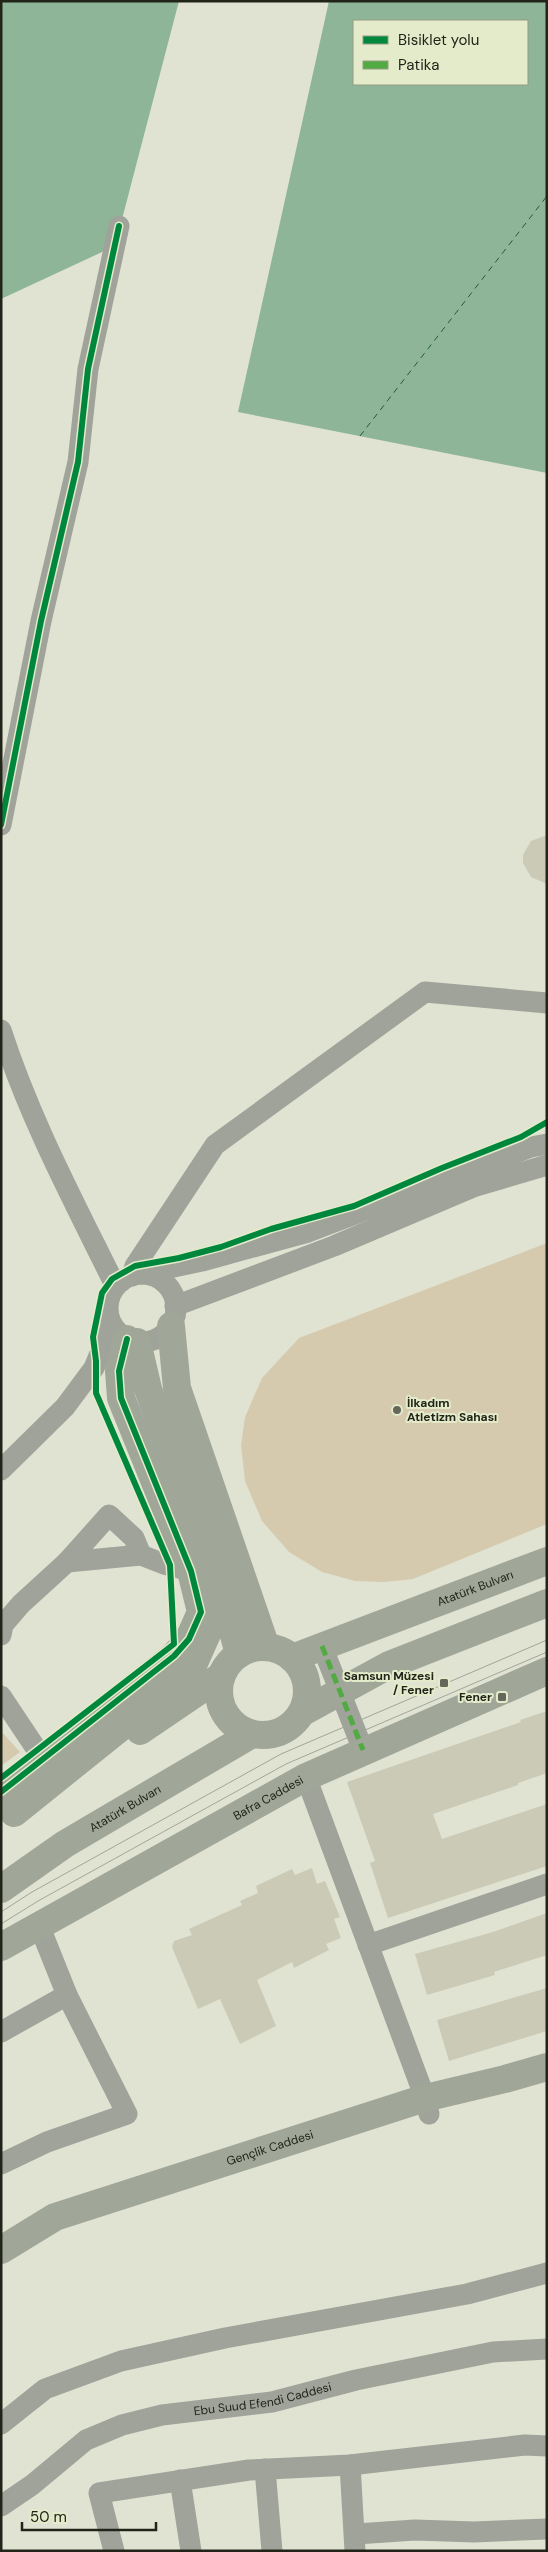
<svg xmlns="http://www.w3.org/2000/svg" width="548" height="2552" font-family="'DM Sans',sans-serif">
	<rect width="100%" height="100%" fill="#e0e3d2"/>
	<g fill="#d6caae">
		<polygon points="547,1243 547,1524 413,1579 384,1582 355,1581 322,1572 289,1552 262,1521 245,1481 241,1445 245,1417 262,1378 299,1338"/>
		<polygon points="1,1731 20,1752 1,1766"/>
	</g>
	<g fill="#8eb597" fill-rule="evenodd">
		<polygon points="1,1 179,1 115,246 1,299"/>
		<path d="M329,1H547V473L238,412ZM354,21H527V84H354Z"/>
	</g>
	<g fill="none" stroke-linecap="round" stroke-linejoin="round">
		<polyline stroke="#1f5d3b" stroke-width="1" stroke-dasharray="6 5" stroke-linecap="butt" points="360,436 547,196"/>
	</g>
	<g fill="#cbcab6">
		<polygon points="547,835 547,884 531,877 523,863 523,855 531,841"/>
		<polygon points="547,1711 547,1773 518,1783 518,1785 433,1814 442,1839 547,1804 547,1866 388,1918 370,1863 375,1861 347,1782 521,1722 520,1720"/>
		<polygon points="312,1868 317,1884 325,1881 340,1917 334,1919 341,1938 326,1944 329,1950 294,1968 292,1962 257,1980 276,2026 240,2044 220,1999 198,2009 172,1947 174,1941 192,1935 189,1929 242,1905 240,1901 258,1893 256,1886 292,1869 295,1875"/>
		<polygon points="547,1913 547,1955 494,1972 495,1975 427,1995 415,1954 493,1932"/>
		<polygon points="547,1988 547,2031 449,2061 437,2020"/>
	</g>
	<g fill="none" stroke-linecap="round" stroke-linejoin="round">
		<g stroke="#9fa39a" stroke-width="21">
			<polyline points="1,825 41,621 78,462 88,369 119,226"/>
			<path d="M1,1030C29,1117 72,1198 112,1279L122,1281"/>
			<polyline points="141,1274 202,1261 308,1232 531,1147 547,1144"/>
			<circle cx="142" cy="1308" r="34"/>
			<polyline points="132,1276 135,1266 215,1145 425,992 547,1003"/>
			<polyline points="175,1306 334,1246 473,1187 547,1165"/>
			<polyline points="1,1470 65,1407 94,1368 112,1324"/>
			<polyline points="67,1562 109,1515 134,1538 141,1555"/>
			<polyline points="1,1635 3,1625 21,1604 67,1562 141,1555 164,1564 191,1571"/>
			<polyline points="322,1646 363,1750"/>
			<polyline points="1,1696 37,1750 49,1752"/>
			<polyline points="306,1777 425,2098 429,2114"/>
			<polyline points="368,1945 547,1884"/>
			<polyline points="1,2032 67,1995"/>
			<polyline points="1,2164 47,2142 127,2114 67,1995 39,1925"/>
			<polyline points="1,2424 45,2389 121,2361 225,2338 467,2294 547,2273"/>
			<polyline points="350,2465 355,2551"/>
			<polyline points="265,2469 272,2551"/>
			<polyline points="180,2480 191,2551"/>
			<path id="s1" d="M1,2506L32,2485L86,2440L122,2425L162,2415L272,2402L356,2380L493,2352L547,2349"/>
			<polyline points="356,2534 415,2530 474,2532 547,2529"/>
			<polyline points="114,2551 99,2493 249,2470 350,2465 525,2445 547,2446"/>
		</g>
		<g stroke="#a0a698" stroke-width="28">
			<polyline points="171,1326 177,1388 266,1647"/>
			<polyline points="137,1342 148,1389 221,1587 239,1654"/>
			<circle cx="263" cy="1691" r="44"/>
			<path id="s2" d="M292,1658L547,1561"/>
			<polyline points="303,1712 389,1665 547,1603"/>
			<polyline points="140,1731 221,1676"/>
			<polyline points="1,1792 174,1656 189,1639 201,1612 191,1571 121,1398 119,1371 127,1339"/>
			<polyline points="14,1813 136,1715 194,1663 210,1627"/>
			<path id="s3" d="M1,1889L65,1844L252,1734"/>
			<path id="s4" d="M1,1947L306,1777L547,1671"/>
			<path id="s5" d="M1,2250L55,2217L425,2098L505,2079L547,2067"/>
		</g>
		<g stroke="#a1a599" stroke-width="1">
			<polyline points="1,1912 32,1892 281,1754 547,1640"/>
			<polyline points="1,1924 38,1901 286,1764 547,1652"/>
		</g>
		<polyline stroke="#52aa42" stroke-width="5" stroke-dasharray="10 5" stroke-linecap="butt" points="322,1646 363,1750"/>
		<defs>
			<g id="cycleway">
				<polyline points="1,825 41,621 78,462 88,369 119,226"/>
				<polyline points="1,1778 174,1644 170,1565 96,1393 96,1361 93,1337 102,1293 112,1279 135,1266 179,1258 221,1247 271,1229 354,1206 442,1168 521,1137 547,1122"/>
				<polyline points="1,1792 174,1656 189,1639 201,1612 191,1571 121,1398 119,1371 127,1339"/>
			</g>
		</defs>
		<use href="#cycleway" stroke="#e4ebca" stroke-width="9"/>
		<use href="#cycleway" stroke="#00873e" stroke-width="6"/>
	</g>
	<g fill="#646759" stroke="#e4ebca" stroke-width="2">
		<circle cx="397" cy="1410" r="5"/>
		<rect x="439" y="1678" width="10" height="10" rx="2.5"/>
		<rect x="497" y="1692" width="10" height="10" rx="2.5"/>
	</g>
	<g text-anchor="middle" stroke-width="4" stroke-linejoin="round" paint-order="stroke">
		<g font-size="12" font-weight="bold" fill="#212418" stroke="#e4ebca" text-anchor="end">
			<text x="407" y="1407" text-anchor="start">İlkadım<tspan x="407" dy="14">Atletizm Sahası</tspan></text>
			<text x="434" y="1680">Samsun Müzesi<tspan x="434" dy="14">/ Fener</tspan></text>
			<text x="492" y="1701">Fener</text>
		</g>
		<g font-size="12" fill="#212418" stroke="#e4ebca">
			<text dy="4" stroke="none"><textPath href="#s2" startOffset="196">Atatürk Bulvarı</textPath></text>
			<text dy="4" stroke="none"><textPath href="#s4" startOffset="306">Bafra Caddesi</textPath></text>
			<text dy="4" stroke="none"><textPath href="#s3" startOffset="148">Atatürk Bulvarı</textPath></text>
			<text dy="4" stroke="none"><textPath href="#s5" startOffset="289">Gençlik Caddesi</textPath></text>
			<text dy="4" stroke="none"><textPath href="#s1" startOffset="290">Ebu Suud Efendi Caddesi</textPath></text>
		</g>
	</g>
	<rect width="548" height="2552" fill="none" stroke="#212418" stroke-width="5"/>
	<rect x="353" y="20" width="175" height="65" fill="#e4ebca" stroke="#969b83"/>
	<rect x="363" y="36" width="25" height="8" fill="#00873e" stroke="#969b83"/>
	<text x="398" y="45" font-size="15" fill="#212418">Bisiklet yolu</text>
	<rect x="363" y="61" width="25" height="8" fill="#52aa42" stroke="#969b83"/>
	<text x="398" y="70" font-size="15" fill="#212418">Patika</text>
	<path d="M22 2522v8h134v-8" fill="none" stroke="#212418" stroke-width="2.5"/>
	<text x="30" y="2522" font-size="15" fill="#212418" stroke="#e4ebca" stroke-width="4" paint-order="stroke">50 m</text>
</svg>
